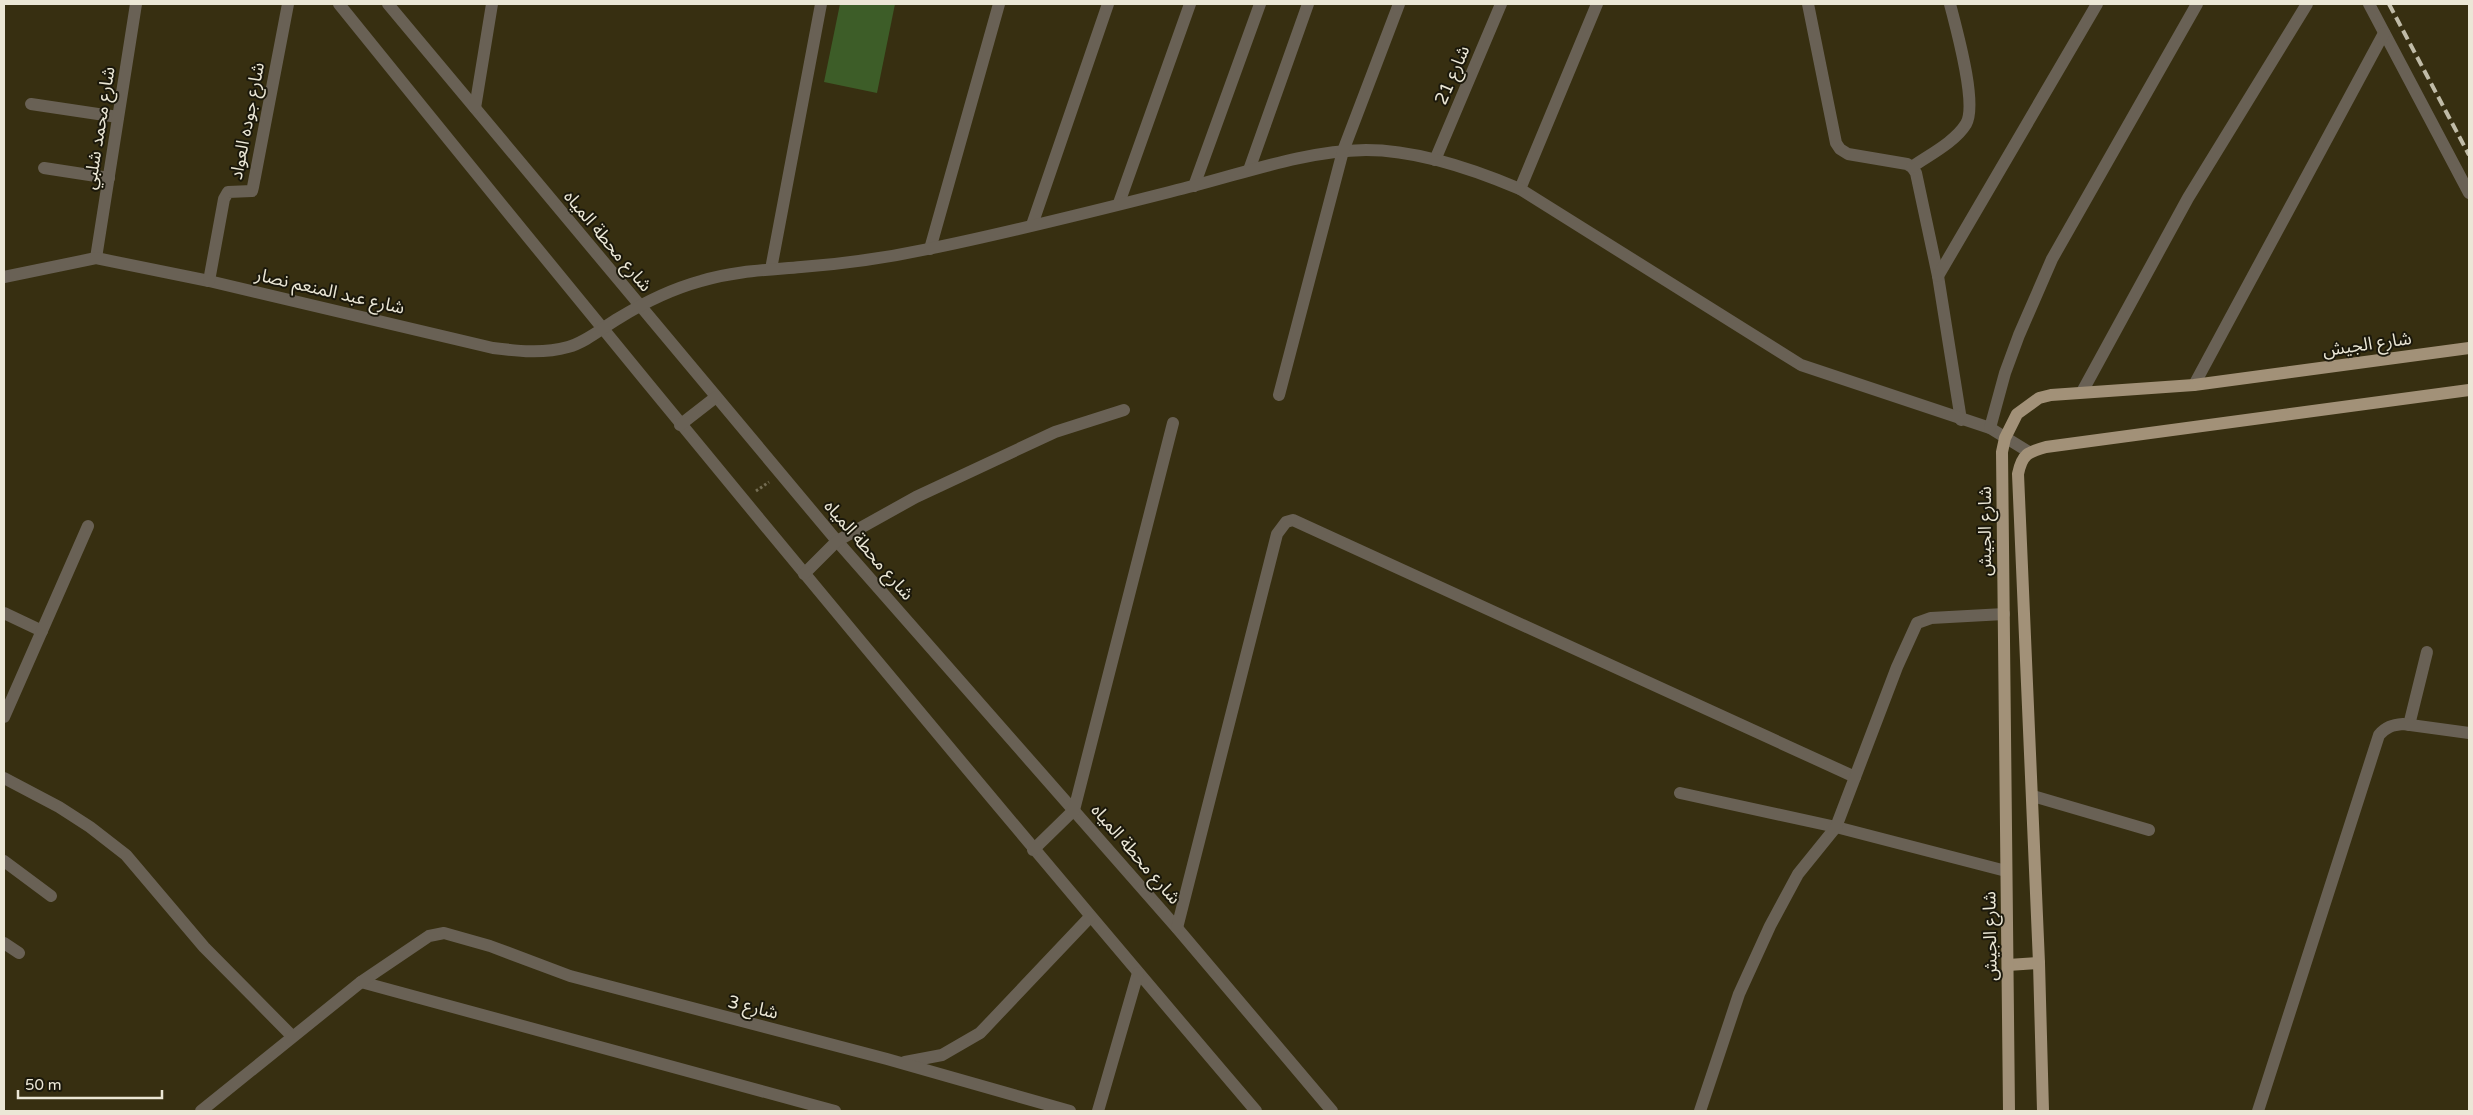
<svg xmlns="http://www.w3.org/2000/svg" width="2473" height="1115" font-family="'Varela Round','Noto Sans Arabic',sans-serif">
	<rect width="100%" height="100%" fill="#372f11"/>
	<polygon fill="#3d5d28" points="840,4 895,4 877,93 824,82"/>
	<g fill="none" stroke-linecap="round" stroke-linejoin="round">
		<polyline stroke="#746d53" stroke-width="3" stroke-dasharray="2.5 2.5" stroke-linecap="butt" points="756,491 769,482"/>
		<g stroke="#696155" stroke-width="12">
			<path d="M339,4C640,377 945,746 1256,1111"/>
			<polyline points="388,4 837,541 1177,928 1332,1111"/>
			<polyline points="1808,4 1836,143 1840,149 1848,154 1907,164 1912,167 1916,173 1938,276 1961,420"/>
			<polyline points="2369,4 2469,193"/>
			<polyline points="31,104 118,117"/>
			<polyline points="475,108 492,4"/>
			<polyline points="1435,160 1501,4"/>
			<path d="M1912,167C1929,155 1955,142 1966,124C1978,104 1956,28 1950,4"/>
			<polyline points="44,168 109,178"/>
			<polyline points="1249,170 1308,4"/>
			<polyline points="1194,186 1260,4"/>
			<polyline points="1520,189 1597,4"/>
			<polyline points="1119,203 1190,4"/>
			<polyline points="1032,225 1108,4"/>
			<polyline points="930,249 999,4"/>
			<polyline points="96,258 136,4"/>
			<polyline points="771,269 821,4"/>
			<polyline points="1938,276 2097,4"/>
			<path d="M4,277L96,258L209,281L493,348C518,351 543,354 568,347C586,342 602,328 619,318C645,302 672,289 701,281C734,271 767,270 801,267C844,264 886,258 928,249C1017,231 1106,208 1193,186C1251,171 1305,151 1366,150C1418,150 1473,169 1520,189L1801,365L1990,428L2029,452"/>
			<polyline points="209,281 224,199 228,192 252,191 253,187 288,4"/>
			<polyline points="2194,385 2384,33"/>
			<polyline points="2082,392 2188,198 2307,4"/>
			<polyline points="1279,395 1343,151 1399,4"/>
			<polyline points="680,425 716,397"/>
			<polyline points="1990,428 2005,373 2019,335 2052,259 2197,4"/>
			<polyline points="804,574 837,541 916,497 1055,432 1124,410"/>
			<polyline points="4,613 42,631"/>
			<polyline points="4,717 88,526"/>
			<polyline points="2409,725 2427,652"/>
			<polyline points="4,778 59,807 90,827 126,855 204,947 292,1036"/>
			<polyline points="1680,793 1836,827 2006,871"/>
			<polyline points="2033,796 2149,830"/>
			<polyline points="1033,850 1074,810 1173,423"/>
			<polyline points="4,861 51,896"/>
			<polyline points="1177,928 1277,534 1286,522 1293,520 1855,777"/>
			<polyline points="4,943 19,953"/>
			<polyline points="361,982 835,1111"/>
			<polyline points="905,1062 942,1055 980,1033 1090,917"/>
			<polyline points="201,1111 361,982 429,936 444,933 490,946 570,976 887,1059 1070,1111"/>
			<polyline points="1098,1111 1138,973"/>
			<polyline points="1700,1111 1739,994 1770,926 1798,874 1836,827 1897,667 1917,623 1931,618 2004,614"/>
			<path d="M2258,1111L2379,735C2386,727 2392,725 2403,724L2469,733"/>
		</g>
		<g stroke="#a29178" stroke-width="12">
			<polyline points="2008,965 2039,963"/>
			<polyline points="2009,1111 2002,452 2005,438 2017,414 2039,398 2051,395 2194,385 2469,348"/>
			<path d="M2043,1111L2039,963L2018,474C2022,454 2028,452 2046,447L2469,390"/>
		</g>
		<polyline stroke="#c0bba7" stroke-width="4" stroke-dasharray="10 5" stroke-linecap="butt" points="2389,4 2469,155"/>
	</g>
	<g text-anchor="middle" stroke-width="4" stroke-linejoin="round" paint-order="stroke">
		<g font-size="18" fill="#ebe7d6" stroke="#1b180b">
			<text transform="translate(1452 75) rotate(-67)" y="6">شارع 21</text>
			<text transform="translate(247 121) rotate(-79)" y="6">شارع جوده العواد</text>
			<text transform="translate(99 128) rotate(-81)" y="6">شارع محمد شلبي</text>
			<text transform="translate(608 241) rotate(50)" y="6">شارع محطة المياه</text>
			<text transform="translate(330 291) rotate(13)" y="6">شارع عبد المنعم نصار</text>
			<text transform="translate(2367 344) rotate(-8)" y="6">شارع الجيش</text>
			<text transform="translate(1985 531) rotate(-90)" y="6">شارع الجيش</text>
			<text transform="translate(869 550) rotate(49)" y="6">شارع محطة المياه</text>
			<text transform="translate(1136 854) rotate(49)" y="6">شارع محطة المياه</text>
			<text transform="translate(1990 936) rotate(-91)" y="6">شارع الجيش</text>
			<text transform="translate(753 1007) rotate(14)" y="6">شارع 3</text>
		</g>
	</g>
	<rect width="2473" height="1115" fill="none" stroke="#ebe7d6" stroke-width="10"/>
	<path d="M18 1090v8h144v-8" fill="none" stroke="#ebe7d6" stroke-width="2.5"/>
	<text x="25" y="1090" font-size="15" fill="#ebe7d6" stroke="#1b180b" stroke-width="4" paint-order="stroke">50 m</text>
</svg>
